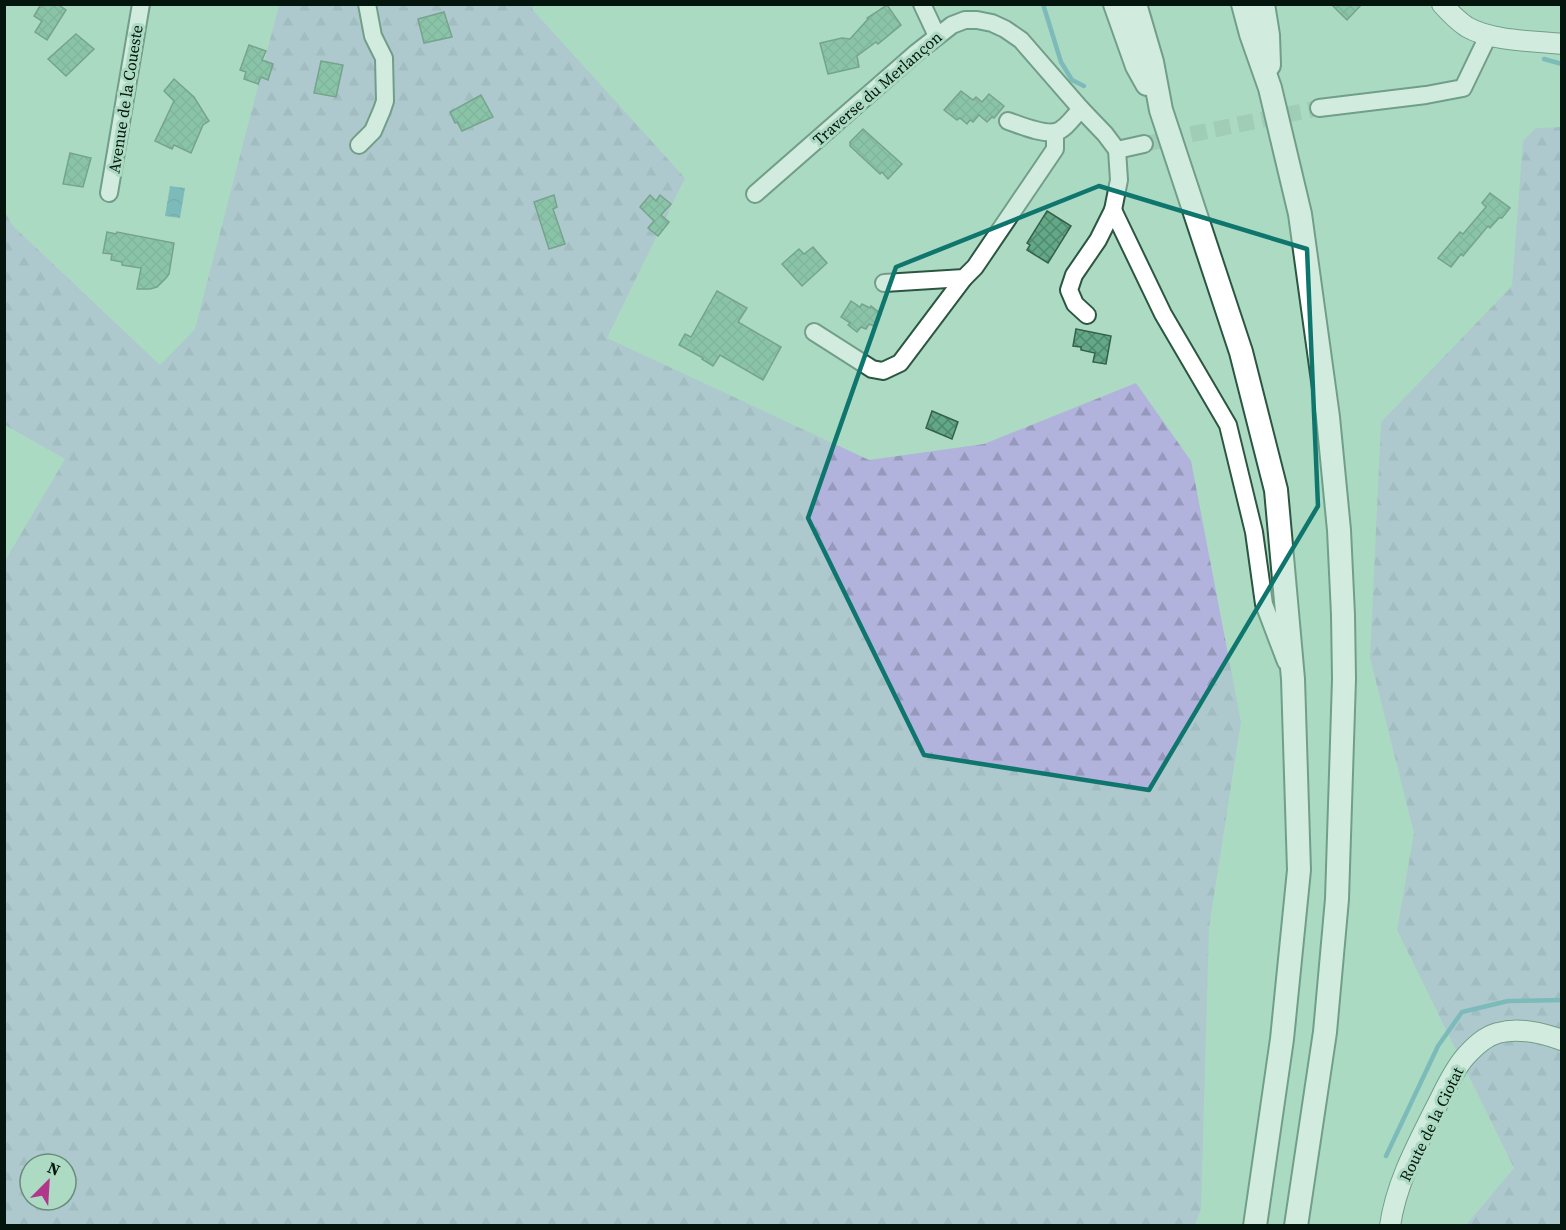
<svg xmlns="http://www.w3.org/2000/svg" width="1566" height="1230" font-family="'Source Serif 4',serif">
	<defs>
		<pattern id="forest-firs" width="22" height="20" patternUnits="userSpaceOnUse" patternTransform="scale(1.5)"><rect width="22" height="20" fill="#b1b3dc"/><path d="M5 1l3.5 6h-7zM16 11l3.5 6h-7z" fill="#9799bc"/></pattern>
		<pattern id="water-waves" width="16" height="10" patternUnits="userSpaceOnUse" patternTransform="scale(1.5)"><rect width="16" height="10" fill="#4695af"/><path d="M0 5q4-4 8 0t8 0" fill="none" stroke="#38788d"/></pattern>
		<pattern id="building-cross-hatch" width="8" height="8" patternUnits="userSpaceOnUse" patternTransform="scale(1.5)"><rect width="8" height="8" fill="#62a887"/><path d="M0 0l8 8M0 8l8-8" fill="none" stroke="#4f886d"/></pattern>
	</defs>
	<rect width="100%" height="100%" fill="#acdac2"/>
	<g fill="url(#forest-firs)" fill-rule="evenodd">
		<path d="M279,5H533L532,9L685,178L607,338L869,460L984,444L1136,383L1191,461L1241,722L1209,928L1201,1209L1195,1225H5V561L65,459L5,425L4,211L13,226L160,365L195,329ZM30,1164H66V1200H30Z"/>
		<polygon points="1561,127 1561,1225 1466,1225 1514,1168 1397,930 1414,833 1370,658 1381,422 1512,286 1523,141 1536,128"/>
	</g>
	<polygon fill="url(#water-waves)" points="170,186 185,188 180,218 165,216"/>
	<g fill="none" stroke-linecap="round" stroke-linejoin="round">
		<g stroke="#4695af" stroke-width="4.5">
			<polyline points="1043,4 1061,62 1072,80 1084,86"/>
			<polyline points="1544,59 1562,64"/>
			<polyline points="1386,1156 1438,1046 1462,1012 1508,1001 1562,1000"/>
		</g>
	</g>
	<g fill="url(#building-cross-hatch)" stroke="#35604c" stroke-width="1.5">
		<polygon points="41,4 57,4 66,10 47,40 35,32 42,21 34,16"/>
		<polygon points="1331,4 1362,4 1347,20"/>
		<polygon points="887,5 901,25 878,44 876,42 857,56 859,67 828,74 820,43 842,38 850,39 868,19 867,18"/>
		<polygon points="444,12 452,37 424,43 418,19"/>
		<polygon points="76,34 94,49 66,76 48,59"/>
		<polygon points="249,45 266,51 262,60 273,64 268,80 261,77 258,84 244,79 246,72 240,70"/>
		<polygon points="321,61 343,65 336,97 314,93"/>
		<polygon points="174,79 194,97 209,121 203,125 191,153 174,145 172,149 155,141 174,101 164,91"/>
		<polygon points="961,91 973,100 976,97 982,102 989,94 1004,106 994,118 992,117 987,122 979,115 973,122 970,120 967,124 960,118 957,120 944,110"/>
		<polygon points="481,95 493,117 462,131 457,122 455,123 450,112"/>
		<polygon points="863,129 902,164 888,179 882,172 880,174 850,146 850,142"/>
		<polygon points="70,153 91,158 83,187 63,184"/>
		<polygon points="1490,193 1510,208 1502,218 1499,218 1490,228 1488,226 1463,256 1461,254 1451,267 1438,258 1460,232 1463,234 1486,207 1482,203"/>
		<polygon points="554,195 557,207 553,209 565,244 549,249 534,202"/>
		<polygon points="650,195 656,201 660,195 671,204 661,215 669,222 658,236 648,228 654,221 640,207"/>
		<polygon points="1047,211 1071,226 1048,263 1027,250 1030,245 1027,243"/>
		<polygon points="107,232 116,234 117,232 174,243 169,274 166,278 157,287 150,289 137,289 141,268 122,265 122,262 111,260 112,254 103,253"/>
		<polygon points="813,247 827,263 802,286 782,264 799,249 804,254"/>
		<polygon points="717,291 747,308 738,322 781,347 763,380 720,355 713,366 702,359 703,358 679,345 685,334 691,337"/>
		<polygon points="851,301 860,307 862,304 870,308 871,306 881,314 874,326 869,324 866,329 861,327 857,332 848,325 850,323 841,317"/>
		<polygon points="1076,329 1111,336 1106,364 1093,362 1095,353 1081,350 1081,347 1073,346"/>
		<polygon points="932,411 958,422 952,439 926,428"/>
	</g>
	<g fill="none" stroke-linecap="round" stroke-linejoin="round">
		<polyline stroke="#93bca7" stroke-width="16" stroke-dasharray="16 8" stroke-linecap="butt" points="1144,144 1319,108"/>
		<defs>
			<g id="minor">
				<polyline points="922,4 937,36"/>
				<polyline points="1319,108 1426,95 1463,88 1488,36"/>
				<path d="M1008,121C1020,125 1043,135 1056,132C1066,129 1074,116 1081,109"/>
				<polyline points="359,145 373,131 382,110 385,101 384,58 373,36 367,4"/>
				<polyline points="1117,150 1144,144"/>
				<polyline points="109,193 141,4"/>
				<polyline points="755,194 916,53 952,25 965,20 977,20 992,23 1005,29 1021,40 1081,109 1105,134 1117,150 1119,180 1113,210 1098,240 1074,275 1069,290 1075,304 1087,315"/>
				<polyline points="1113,210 1163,314 1228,425 1254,532 1264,604 1286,662"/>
				<polyline points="884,283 964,278 975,267 1055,149 1055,132"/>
				<polyline points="814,332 872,369 883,371 900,363 964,278"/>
			</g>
			<g id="major">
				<path d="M1442,4C1450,13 1458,21 1467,27C1491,41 1534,41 1562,44"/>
				<path d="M1390,1226C1396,1184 1416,1147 1435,1109C1444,1092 1452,1072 1465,1057C1474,1047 1485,1036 1498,1033C1519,1027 1542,1033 1562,1040"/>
			</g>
			<g id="highway">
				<polyline points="1115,4 1137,66 1147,84"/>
				<polyline points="1135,4 1152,62 1161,110 1241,352 1276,490 1293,679 1299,870 1282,1039 1255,1226"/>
				<polyline points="1243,4 1251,34 1270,88 1300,214 1328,417 1339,530 1343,615 1344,679 1337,899 1325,1032 1296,1226"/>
				<polyline points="1263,4 1268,35 1269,65"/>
			</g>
		</defs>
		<use href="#minor" stroke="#2b5642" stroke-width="20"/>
		<use href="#major" stroke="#2b5642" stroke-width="22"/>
		<use href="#highway" stroke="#2b5642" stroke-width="26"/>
		<use href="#minor" stroke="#fff" stroke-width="16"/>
		<use href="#major" stroke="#fff" stroke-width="20"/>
		<use href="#highway" stroke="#fff" stroke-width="22"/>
	</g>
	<path d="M0 0H1566V1230H0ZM1099,186L1307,249L1318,506L1149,790L924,755L808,518L896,267Z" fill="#acdac2" fill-opacity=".55" fill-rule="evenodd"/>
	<path fill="none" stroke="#0f766e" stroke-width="4.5" stroke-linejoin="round" d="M1099,186L1307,249L1318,506L1149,790L924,755L808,518L896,267Z"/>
	<g text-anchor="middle" stroke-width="6" stroke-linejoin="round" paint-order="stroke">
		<g font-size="16" fill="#04150d" stroke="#acdac2">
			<text transform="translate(877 88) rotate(-41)" y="6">Traverse du Merlançon</text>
			<text transform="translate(125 99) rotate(-81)" y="6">Avenue de la Coueste</text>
			<text transform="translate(1431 1124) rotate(-64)" y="6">Route de la Ciotat</text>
		</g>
	</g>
	<rect width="1566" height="1230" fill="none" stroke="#04150d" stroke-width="12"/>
	<g transform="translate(48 1182) rotate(24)"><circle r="28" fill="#acdac2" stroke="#698b7a" stroke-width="1.5"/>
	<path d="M0-4.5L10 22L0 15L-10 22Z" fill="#b1378b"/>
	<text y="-9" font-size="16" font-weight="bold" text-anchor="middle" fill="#04150d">N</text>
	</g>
</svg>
